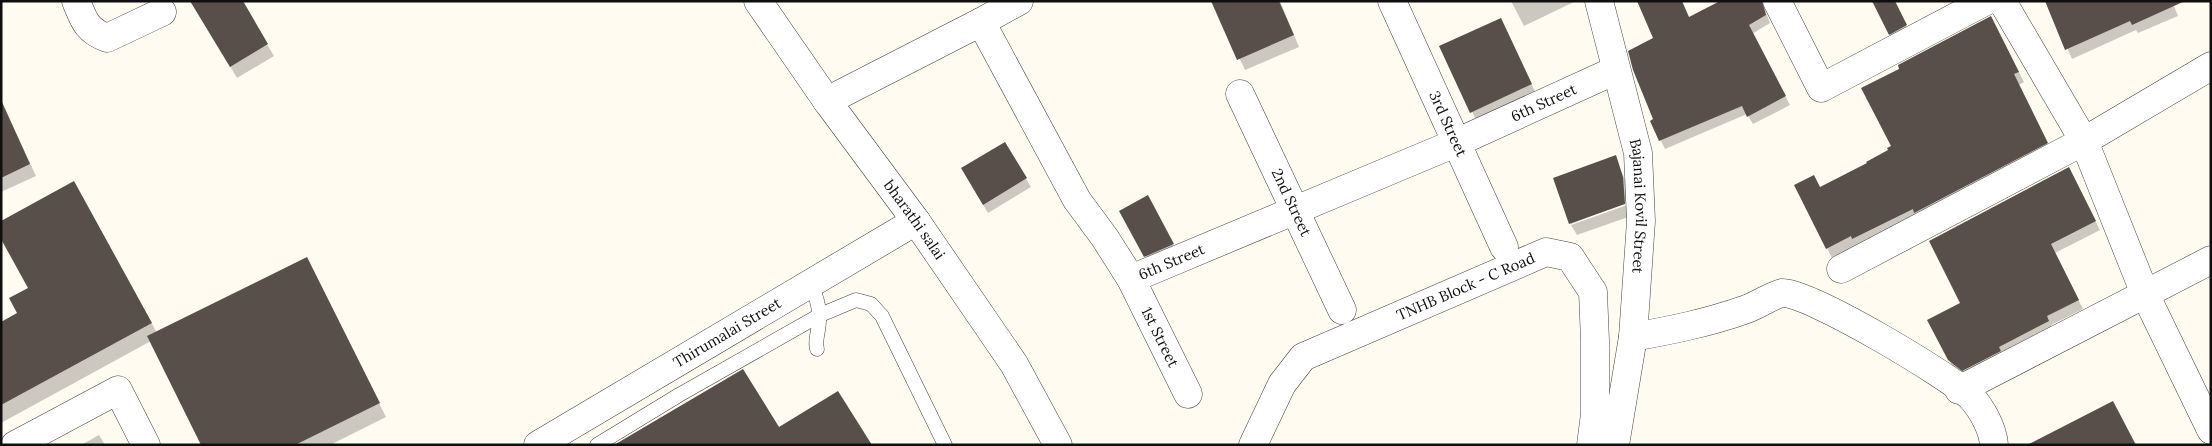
<svg xmlns="http://www.w3.org/2000/svg" width="2212" height="446" font-family="Lora,serif">
	<rect width="100%" height="100%" fill="#fffbf1"/>
	<g fill="#0003">
		<polygon points="241,1 274,56 237,78 195,6"/>
		<polygon points="1213,1 1280,1 1299,47 1245,70"/>
		<polygon points="1511,1 1576,1 1524,26"/>
		<polygon points="1727,1 1768,1 1765,10 1770,23 1752,34 1790,105 1753,124 1747,114 1665,149 1651,121 1654,120 1689,19"/>
		<polygon points="1894,1 1910,34 1894,42 1890,34"/>
		<polygon points="2046,1 2172,1 2178,16 2138,33 2136,30 2072,59"/>
		<polygon points="1996,27 2024,82 2019,85 2052,153 1832,258 1827,248 1820,189 1890,151"/>
		<polygon points="1507,31 1537,96 1478,124 1441,47"/>
		<polygon points="1,100 36,176 1,192"/>
		<polygon points="1005,144 1031,187 988,213 962,169"/>
		<polygon points="1615,157 1629,189 1630,201 1571,224 1555,178"/>
		<polygon points="2073,177 2100,230 2055,253 2083,309 2051,325 2053,330 1968,379 1954,369 1949,360 1962,303"/>
		<polygon points="82,196 157,333 314,272 386,417 330,445 203,445 151,341 1,423 1,323 19,314 30,288"/>
		<polygon points="1630,204 1631,216 1577,235 1571,225"/>
		<polygon points="1152,205 1177,253 1150,264 1121,211"/>
		<polygon points="99,435 105,445 81,445"/>
	</g>
	<g fill="#584f4a">
		<polygon points="190,1 243,1 268,44 230,67"/>
		<polygon points="1211,1 1279,1 1294,35 1237,60"/>
		<polygon points="1637,1 1682,1 1689,17 1720,1 1762,1 1766,15 1749,25 1786,96 1747,117 1742,106 1659,141 1650,121 1653,119 1633,70 1628,51 1653,38"/>
		<polygon points="1872,1 1895,1 1907,25 1889,35"/>
		<polygon points="2045,1 2185,1 2132,25 2130,21 2065,50"/>
		<polygon points="1991,16 2019,72 2014,74 2048,143 1914,213 1913,209 1852,239 1851,236 1826,249 1794,185 1814,175 1820,187 1867,163 1866,162 1888,150 1887,148 1891,146 1861,88 1899,69 1898,65"/>
		<polygon points="1501,18 1532,84 1470,113 1439,46"/>
		<polygon points="1,100 30,164 1,178"/>
		<polygon points="1005,142 1027,178 983,205 961,168"/>
		<polygon points="1616,155 1623,177 1625,204 1569,224 1553,178"/>
		<polygon points="2069,167 2096,221 2051,244 2079,300 2047,316 2049,321 1999,347 2001,351 1962,371 1948,360 1927,320 1960,303 1929,241"/>
		<polygon points="74,181 152,323 1,405 1,322 17,313 9,298 28,288 1,239 1,221"/>
		<polygon points="1148,195 1174,244 1144,257 1119,211"/>
		<polygon points="307,257 380,403 295,445 201,445 147,336"/>
		<polygon points="743,369 779,427 838,391 872,445 614,445"/>
		<polygon points="2113,401 2136,445 2027,445"/>
	</g>
	<g fill="none" stroke-linecap="round" stroke-linejoin="round">
		<defs>
			<g id="service">
				<path d="M810,284C818,298 821,313 818,330C817,338 815,342 817,349"/>
				<polyline points="597,445 679,395 820,315 856,300 871,304 882,316 945,445"/>
			</g>
			<g id="minor">
				<path d="M76,1C84,20 86,30 107,38L162,12"/>
				<path id="s1" d="M1392,1L1504,247"/>
				<polyline points="1777,1 1821,88 1986,1"/>
				<polyline points="2002,1 2084,141 2145,294 2211,430"/>
				<polyline points="981,22 1019,1"/>
				<path id="s2" d="M1240,94L1342,310"/>
				<path id="s3" d="M827,101L981,22L1077,200L1105,238L1131,279L1458,142L1616,70"/>
				<polyline points="1841,269 2084,141 2211,66"/>
				<path id="s4" d="M1131,279L1188,394"/>
				<path d="M1633,337C1672,330 1707,323 1744,310C1755,307 1774,294 1782,293C1806,290 1953,378 1971,397C1982,409 1993,429 1994,445"/>
				<polyline points="1959,390 2211,260"/>
				<polyline points="15,445 118,390 146,445"/>
				<path id="s5" d="M538,445L916,221"/>
				<path id="s6" d="M1253,445L1282,384L1303,357L1546,252L1570,257L1593,292L1595,341V414L1591,445"/>
			</g>
			<g id="tertiary">
				<path id="s7" d="M758,1L827,101L916,221L1014,364L1058,445"/>
				<path id="s8" d="M1599,1L1638,153L1641,221L1633,337L1615,445"/>
			</g>
		</defs>
		<use href="#service" stroke="#424242" stroke-width="15"/>
		<use href="#minor" stroke="#424242" stroke-width="29"/>
		<use href="#tertiary" stroke="#424242" stroke-width="29"/>
		<use href="#service" stroke="#fff" stroke-width="14"/>
		<use href="#minor" stroke="#fff" stroke-width="28"/>
		<use href="#tertiary" stroke="#fff" stroke-width="28"/>
	</g>
	<g text-anchor="middle" stroke-width="5" stroke-linejoin="round" paint-order="stroke">
		<g font-size="15" fill="#0f0f0f" stroke="#fff">
			<text dy="5" stroke="none"><textPath href="#s3" startOffset="920">6th Street</textPath></text>
			<text dy="5" stroke="none"><textPath href="#s1" startOffset="135">3rd Street</textPath></text>
			<text dy="5" stroke="none"><textPath href="#s2" startOffset="120">2nd Street</textPath></text>
			<text dy="5" stroke="none"><textPath href="#s8" startOffset="210">Bajanai Kovil Street</textPath></text>
			<text dy="5" stroke="none"><textPath href="#s7" startOffset="269">bharathi salai</textPath></text>
			<text dy="5" stroke="none"><textPath href="#s3" startOffset="515">6th Street</textPath></text>
			<text dy="5" stroke="none"><textPath href="#s6" startOffset="279">TNHB Block - C Road</textPath></text>
			<text dy="5" stroke="none"><textPath href="#s5" startOffset="220">Thirumalai Street</textPath></text>
			<text dy="5" stroke="none"><textPath href="#s4" startOffset="65">1st Street</textPath></text>
		</g>
	</g>
	<rect width="2212" height="446" fill="none" stroke="#0f0f0f" stroke-width="5"/>
</svg>
